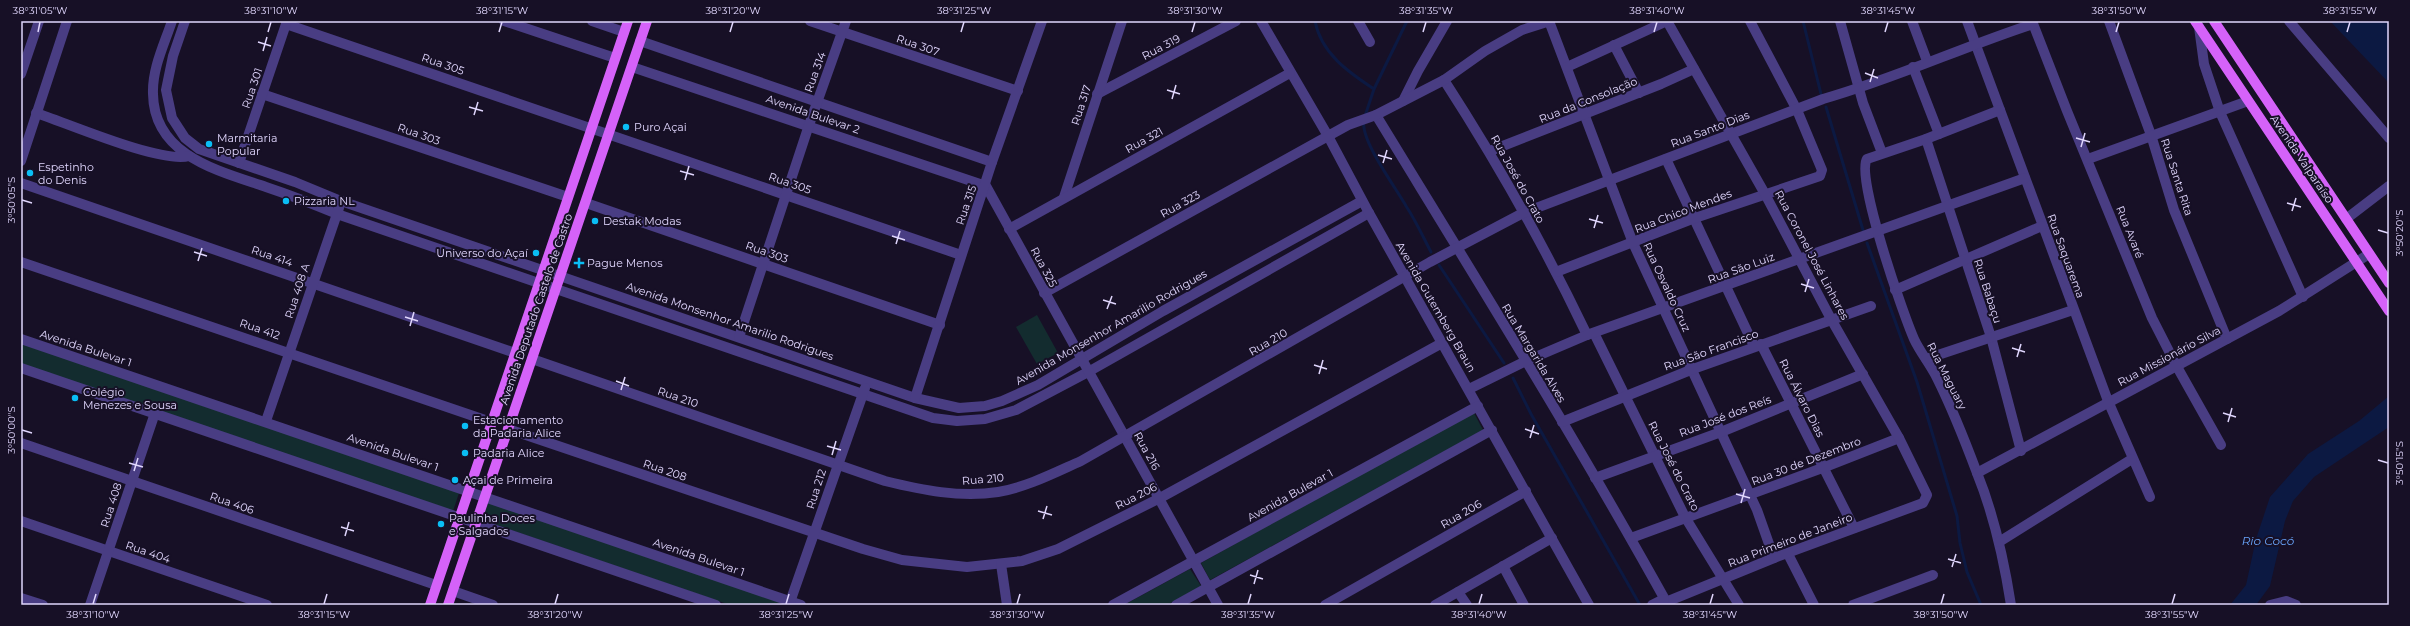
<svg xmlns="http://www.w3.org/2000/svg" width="2410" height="626" font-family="Montserrat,sans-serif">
	<rect width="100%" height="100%" fill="#171026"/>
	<g fill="#132c2f">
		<polygon points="1037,315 1058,353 1037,364 1016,327"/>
		<polygon points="21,343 459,493 453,511 21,365"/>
		<polygon points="1473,411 1483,430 1210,580 1201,563"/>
		<polygon points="488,502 782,603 730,605 482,520"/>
		<polygon points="1190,569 1201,586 1167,605 1124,605"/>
	</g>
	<g fill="#0c1942">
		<polygon points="2330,21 2389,21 2389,83"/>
		<polygon points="2389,396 2389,427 2314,477 2293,501 2285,521 2270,586 2256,605 2230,605 2246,585 2256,539 2270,497 2308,454 2359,421"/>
	</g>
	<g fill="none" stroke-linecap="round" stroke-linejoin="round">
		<g stroke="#0c1942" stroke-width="3">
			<path d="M1315,21C1321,53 1348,72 1374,89"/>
			<polyline points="1803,21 1821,94"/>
			<polyline points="1826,107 1863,230"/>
			<polyline points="1365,116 1374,89 1407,21"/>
			<path d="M1364,121C1360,140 1396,188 1406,206C1416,221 1423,237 1431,252"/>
			<polyline points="1867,243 1917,382 1957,516 1960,543 1967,572 1981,605"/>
			<polyline points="1439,265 1504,363"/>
			<polyline points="1513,378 1531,414 1640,605"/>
		</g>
		<g stroke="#493d83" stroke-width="10">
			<path d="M172,21C164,45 152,69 153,94C154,156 219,171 266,187C290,195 313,204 337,214L933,418L957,421L985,419L1016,410L1088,372L1369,213"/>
			<polyline points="185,21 173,56 166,90 172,118 185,138 199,149 295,182 341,201 915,398 959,408 985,406 1002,401 1038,385 1163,311 1362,201"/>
			<polyline points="504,21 615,58"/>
			<polyline points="592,21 624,32"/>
			<polyline points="810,21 1018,91"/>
			<polyline points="1261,21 1328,136 1369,213 1589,605"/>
			<polyline points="1358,21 1370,42"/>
			<polyline points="1549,21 1633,243 1757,510 1774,558"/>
			<polyline points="1840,21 1863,103 1882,153"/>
			<polyline points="1912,21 1927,61"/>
			<polyline points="1967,21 2108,401 2150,497"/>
			<polyline points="2032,21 2067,111 2152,318 2176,365 2221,445"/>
			<polyline points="2109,21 2151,135 2174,210 2227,339"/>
			<polyline points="2289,21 2389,138"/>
			<polyline points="286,24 961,255"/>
			<polyline points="2199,27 2204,64 2220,112 2303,297"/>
			<polyline points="640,41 992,162"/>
			<polyline points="1614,45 1639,93"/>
			<polyline points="632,67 986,186 1218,605"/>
			<polyline points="1567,67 1667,21"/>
			<polyline points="1913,67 1939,134"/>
			<polyline points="21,74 39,21"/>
			<path d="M1444,80C1497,162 1545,247 1587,335"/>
			<polyline points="262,94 568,197"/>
			<polyline points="1097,94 1236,21"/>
			<polyline points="1403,101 1418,71 1447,21"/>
			<path d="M2000,110L1926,139L1867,159C1855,176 1903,314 1914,339C1920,352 1930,364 1937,378C1952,408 1965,441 1977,473C1994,515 2004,560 2011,605"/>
			<path d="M36,113C67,123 161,164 189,156"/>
			<path d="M1376,115C1475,277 1576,439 1668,605"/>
			<polyline points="1926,139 1991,337 2021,451"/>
			<polyline points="1490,151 1661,84 1694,69"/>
			<polyline points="1666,159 1754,346"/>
			<polyline points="2088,159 2248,101"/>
			<polyline points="21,161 67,21"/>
			<polyline points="239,163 287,21"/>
			<polyline points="21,183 515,353"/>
			<polyline points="1064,197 1122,21"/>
			<polyline points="586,203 940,325"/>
			<polyline points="2346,219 2389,186"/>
			<polyline points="1009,229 1290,73"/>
			<polyline points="21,262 491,422"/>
			<polyline points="1556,272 1692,219 1820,176 1822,170 1797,110 1750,21"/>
			<polyline points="1895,290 2042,226"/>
			<polyline points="1044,293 1348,125 1376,115 1444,80 1485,51 1522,30 1550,21"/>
			<polyline points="1594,333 1685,517 1739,605"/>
			<polyline points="739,337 809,125 846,21"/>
			<polyline points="21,339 801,605"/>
			<polyline points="1761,344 1854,528"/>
			<path d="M532,359L885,481C922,490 960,498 998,492C1027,487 1054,473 1081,461L1430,262L1523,213L1823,99C1894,79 1962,47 2033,24"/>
			<polyline points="1926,359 2073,310"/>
			<polyline points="21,368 716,605"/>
			<polyline points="1469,389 1526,361 1587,335 2025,178"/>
			<polyline points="915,398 992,162 1042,21"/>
			<polyline points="266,421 339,208"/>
			<polyline points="1562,422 1693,369 1871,306"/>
			<polyline points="508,429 863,549 902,560 967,567 1022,561 1058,549 1160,498 1442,343"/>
			<polyline points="21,443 436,585"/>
			<polyline points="1977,473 2279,311 2369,254"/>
			<polyline points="1595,478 1721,432 1863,374"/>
			<polyline points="21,521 267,605"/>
			<polyline points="1631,538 1825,467 1899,438"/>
			<polyline points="1999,542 2132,459"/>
			<polyline points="1788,554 1814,605"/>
			<polyline points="1001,564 1007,605"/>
			<polyline points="1503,566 1524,605"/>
			<polyline points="453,591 493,605"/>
			<polyline points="1458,592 1467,605"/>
			<polyline points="21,598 43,605"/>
			<polyline points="1666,602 1774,558 1923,503 1927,495 1899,438 1831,319 1765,194 1667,21"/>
			<polyline points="90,605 155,413"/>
			<polyline points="789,605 865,388"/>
			<polyline points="1113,605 1478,406"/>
			<polyline points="1176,605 1492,430"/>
			<polyline points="1325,605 1526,491"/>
			<polyline points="1435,605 1552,538"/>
			<polyline points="1652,605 1664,599"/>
			<polyline points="1853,605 1933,575"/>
			<polyline points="2270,605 2286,601 2296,605"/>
		</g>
		<g stroke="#d562f9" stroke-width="10">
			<polyline points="2195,21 2389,311"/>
			<polyline points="2214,21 2389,283"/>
			<polyline points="430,605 628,21"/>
			<polyline points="448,605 647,21"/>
		</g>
	</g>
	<path fill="none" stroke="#e0d6fd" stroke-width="1.5" d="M38,32L40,22M268,32L271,22M499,32L502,22M730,32L733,22M961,32L964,22M1192,32L1195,22M1423,32L1426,22M1654,32L1657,22M1885,32L1888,22M2116,32L2119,22M2347,32L2350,22M258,42L271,46M263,51L267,37M1865,73L1878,78M1870,82L1874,69M1167,90L1180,94M1172,99L1176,85M469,107L483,111M474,115L478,102M2076,138L2090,142M2081,147L2085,133M1378,155L1392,159M1383,163L1387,150M680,171L694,175M685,180L689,166M22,200L32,203M2287,203L2301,207M2292,211L2296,198M1589,219L1603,223M1594,228L1598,215M2378,230L2388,233M892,236L905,240M896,244L900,231M194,252L207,256M198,261L202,248M1801,284L1814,288M1805,292L1809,279M1103,300L1116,304M1107,309L1112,296M405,317L418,321M410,326L414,312M2012,348L2025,352M2017,357L2021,344M1314,365L1327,369M1319,374L1323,360M616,381L629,386M621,390L625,377M2223,413L2236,417M2228,422L2232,408M1525,429L1539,434M22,430L32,433M1530,438L1534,425M827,446L841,450M832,455L836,441M2378,460L2388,463M129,463L143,467M134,471L138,458M1736,494L1750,498M1741,503L1745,489M1038,511L1052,515M1043,519L1047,506M341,527L354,531M345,536L349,522M1948,559L1961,563M1952,567L1956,554M1250,575L1263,579M1254,584L1258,570M93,604L96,594M324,604L327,594M555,604L558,594M786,604L789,594M1017,604L1020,594M1248,604L1251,594M1479,604L1482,594M1710,604L1713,594M1941,604L1944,594M2172,604L2175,594"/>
	<g fill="#0abef5" stroke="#171026" stroke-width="1.5">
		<circle cx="626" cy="127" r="4"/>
		<circle cx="209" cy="144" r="4"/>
		<circle cx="30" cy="173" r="4"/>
		<circle cx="286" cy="201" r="4"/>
		<circle cx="595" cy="221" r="4"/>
		<circle cx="536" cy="253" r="4"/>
		<path d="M577 257h4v4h4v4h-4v4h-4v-4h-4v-4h4z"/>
		<circle cx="75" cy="398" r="4"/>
		<circle cx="465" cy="426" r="4"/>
		<circle cx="465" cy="453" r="4"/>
		<circle cx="455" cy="480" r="4"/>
		<circle cx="441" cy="524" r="4"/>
	</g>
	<g text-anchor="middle" stroke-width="4" stroke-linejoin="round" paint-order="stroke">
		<g font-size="11" fill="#e0d6fd" stroke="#171026">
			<text transform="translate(918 45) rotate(19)" y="4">Rua 307</text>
			<text transform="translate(1161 47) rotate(-28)" y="4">Rua 319</text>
			<text transform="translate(443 64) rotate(19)" y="4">Rua 305</text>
			<text transform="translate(815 72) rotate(-70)" y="4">Rua 314</text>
			<text transform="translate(252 88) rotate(-71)" y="4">Rua 301</text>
			<text transform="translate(1588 100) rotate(-22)" y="4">Rua da Consolação</text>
			<text transform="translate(1081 105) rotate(-72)" y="4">Rua 317</text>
			<text transform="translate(813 114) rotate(19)" y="4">Avenida Bulevar 2</text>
			<text transform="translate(1710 129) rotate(-21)" y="4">Rua Santo Dias</text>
			<text transform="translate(419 134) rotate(19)" y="4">Rua 303</text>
			<text transform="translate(1144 140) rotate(-29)" y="4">Rua 321</text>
			<text transform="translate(2302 159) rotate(56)" y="4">Avenida Valparaíso</text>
			<text transform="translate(2177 177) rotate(72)" y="4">Rua Santa Rita</text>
			<text transform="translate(1518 179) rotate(61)" y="4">Rua José do Crato</text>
			<text transform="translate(790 183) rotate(19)" y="4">Rua 305</text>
			<text transform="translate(1180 204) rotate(-29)" y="4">Rua 323</text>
			<text transform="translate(966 205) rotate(-71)" y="4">Rua 315</text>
			<text transform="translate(1683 211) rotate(-21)" y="4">Rua Chico Mendes</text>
			<text transform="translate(2130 232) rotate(68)" y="4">Rua Avaré</text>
			<text transform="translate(767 252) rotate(19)" y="4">Rua 303</text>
			<text transform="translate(1812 255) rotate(62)" y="4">Rua Coronel José Linhares</text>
			<text transform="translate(272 256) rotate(19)" y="4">Rua 414</text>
			<text transform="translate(2066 256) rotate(70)" y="4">Rua Saquarema</text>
			<text transform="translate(1044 267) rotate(62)" y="4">Rua 325</text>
			<text transform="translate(1741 268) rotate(-20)" y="4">Rua São Luiz</text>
			<text transform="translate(1667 287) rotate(65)" y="4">Rua Osvaldo Cruz</text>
			<text transform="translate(297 291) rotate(-72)" y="4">Rua 408 A</text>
			<text transform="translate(1988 291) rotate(72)" y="4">Rua Babaçu</text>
			<text transform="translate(1436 307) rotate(60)" y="4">Avenida Gutemberg Braun</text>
			<text transform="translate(536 309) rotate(-71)" y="4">Avenida Deputado Castelo de Castro</text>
			<text transform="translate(730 321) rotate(19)" y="4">Avenida Monsenhor Amarilio Rodrigues</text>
			<text transform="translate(1111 327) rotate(-30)" y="4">Avenida Monsenhor Amarilio Rodrigues</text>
			<text transform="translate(260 329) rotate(19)" y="4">Rua 412</text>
			<text transform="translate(1268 342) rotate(-30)" y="4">Rua 210</text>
			<text transform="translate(86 348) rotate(18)" y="4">Avenida Bulevar 1</text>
			<text transform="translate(1711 350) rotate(-20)" y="4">Rua São Francisco</text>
			<text transform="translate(1534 353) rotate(59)" y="4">Rua Margarida Alves</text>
			<text transform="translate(2169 356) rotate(-28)" y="4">Rua Missionário Silva</text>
			<text transform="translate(1947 376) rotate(63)" y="4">Rua Maguary</text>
			<text transform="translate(678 397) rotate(19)" y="4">Rua 210</text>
			<text transform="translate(1802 398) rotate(63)" y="4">Rua Álvaro Dias</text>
			<text transform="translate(1725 416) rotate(-21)" y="4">Rua José dos Reís</text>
			<text transform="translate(1147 451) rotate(61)" y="4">Rua 216</text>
			<text transform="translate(393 452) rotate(19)" y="4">Avenida Bulevar 1</text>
			<text transform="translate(1806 461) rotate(-21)" y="4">Rua 30 de Dezembro</text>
			<text transform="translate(1674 466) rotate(63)" y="4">Rua José do Crato</text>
			<text transform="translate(665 470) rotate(19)" y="4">Rua 208</text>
			<text transform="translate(983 479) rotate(-5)" y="4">Rua 210</text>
			<text transform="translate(816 489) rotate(-72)" y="4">Rua 212</text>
			<text transform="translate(1290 495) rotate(-29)" y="4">Avenida Bulevar 1</text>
			<text transform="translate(1136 496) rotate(-27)" y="4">Rua 206</text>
			<text transform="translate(232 503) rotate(19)" y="4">Rua 406</text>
			<text transform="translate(111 505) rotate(-72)" y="4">Rua 408</text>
			<text transform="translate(1461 514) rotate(-30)" y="4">Rua 206</text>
			<text transform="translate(1790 540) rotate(-21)" y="4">Rua Primeiro de Janeiro</text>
			<text transform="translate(148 552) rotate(19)" y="4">Rua 404</text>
			<text transform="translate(699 557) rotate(19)" y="4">Avenida Bulevar 1</text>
		</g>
		<g font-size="11" fill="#e0d6fd" stroke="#171026" text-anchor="start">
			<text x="634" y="131">Puro Açai</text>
			<text x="217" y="142">Marmitaria<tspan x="217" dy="13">Popular</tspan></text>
			<text x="38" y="171">Espetinho<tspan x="38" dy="13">do Denis</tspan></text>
			<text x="294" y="205">Pizzaria NL</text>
			<text x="603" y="225">Destak Modas</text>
			<text x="528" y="257" text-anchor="end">Universo do Açaí</text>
			<text x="587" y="267">Pague Menos</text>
			<text x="83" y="396">Colégio<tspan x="83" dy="13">Menezes e Sousa</tspan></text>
			<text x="473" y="424">Estacionamento<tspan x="473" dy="13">da Padaria Alice</tspan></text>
			<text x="473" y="457">Padaria Alice</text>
			<text x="463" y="484">Açai de Primeira</text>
			<text x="449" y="522">Paulinha Doces<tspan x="449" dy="13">e Salgados</tspan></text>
		</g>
		<g font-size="12" font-style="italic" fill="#68a3f9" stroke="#171026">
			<text x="2268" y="545">Rio Cocó</text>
		</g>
	</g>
	<rect width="2410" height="626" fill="none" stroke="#171026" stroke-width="44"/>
	<rect x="22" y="22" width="2366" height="582" fill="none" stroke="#e0d6fd" stroke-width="1.5"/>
	<g font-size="10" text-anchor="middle" fill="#e0d6fd">
		<text x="40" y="14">38°31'05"W</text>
		<text x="271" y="14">38°31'10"W</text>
		<text x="502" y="14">38°31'15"W</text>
		<text x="733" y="14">38°31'20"W</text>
		<text x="964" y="14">38°31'25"W</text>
		<text x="1195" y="14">38°31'30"W</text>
		<text x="1426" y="14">38°31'35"W</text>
		<text x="1657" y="14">38°31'40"W</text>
		<text x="1888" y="14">38°31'45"W</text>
		<text x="2119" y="14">38°31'50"W</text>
		<text x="2350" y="14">38°31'55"W</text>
		<text transform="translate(11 200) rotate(-90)" y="4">3°50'05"S</text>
		<text transform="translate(2399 233) rotate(-90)" y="4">3°50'20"S</text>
		<text transform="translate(11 430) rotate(-90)" y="4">3°50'00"S</text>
		<text transform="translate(2399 463) rotate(-90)" y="4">3°50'15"S</text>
		<text x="93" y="618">38°31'10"W</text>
		<text x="324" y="618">38°31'15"W</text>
		<text x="555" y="618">38°31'20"W</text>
		<text x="786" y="618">38°31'25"W</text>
		<text x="1017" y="618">38°31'30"W</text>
		<text x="1248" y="618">38°31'35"W</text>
		<text x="1479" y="618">38°31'40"W</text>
		<text x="1710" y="618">38°31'45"W</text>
		<text x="1941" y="618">38°31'50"W</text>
		<text x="2172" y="618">38°31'55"W</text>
	</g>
</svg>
